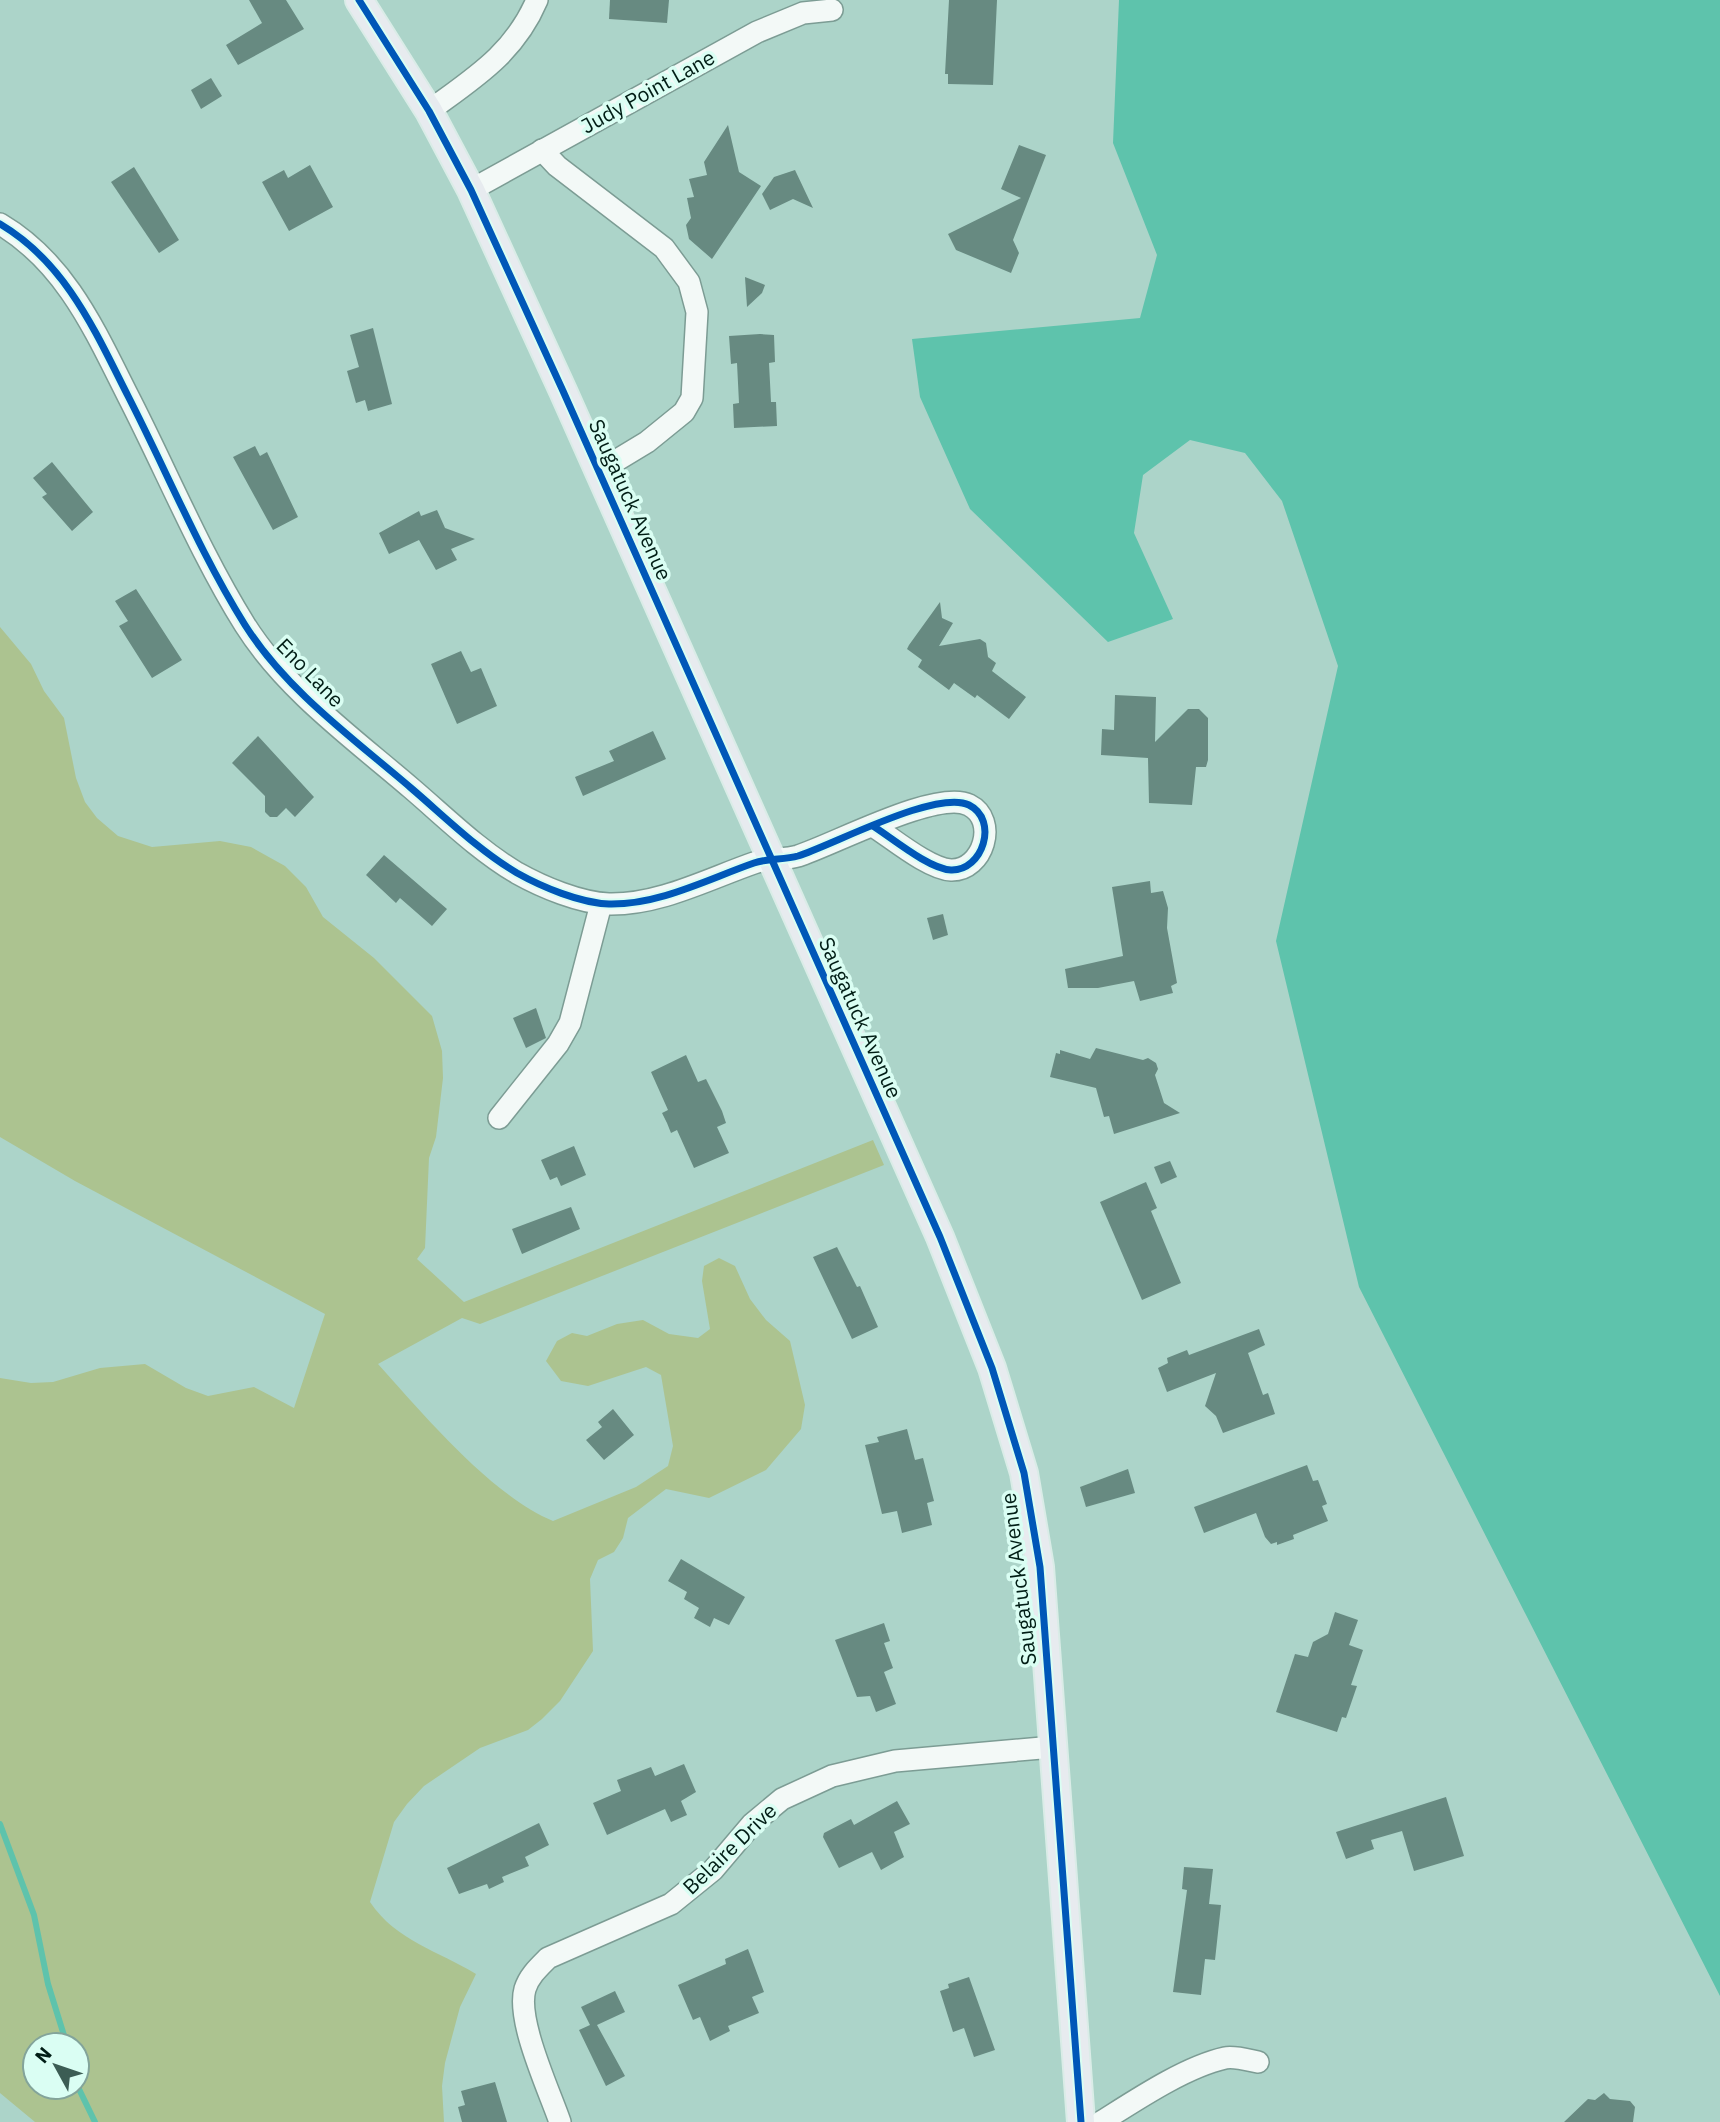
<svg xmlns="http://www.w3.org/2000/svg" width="1720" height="2122" font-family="'IBM Plex Sans',sans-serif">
	<rect width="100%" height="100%" fill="#acd4c9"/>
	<path fill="#acc390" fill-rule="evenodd" d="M0,627L31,664L44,691L64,718L76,778L85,802L97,818L118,836L152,847L220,841L251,847L285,866L306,887L323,917L374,958L432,1016L442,1051L443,1078L436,1137L429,1158L425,1248L417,1259L464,1302L873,1140L884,1165L480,1324L462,1318L378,1364C422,1413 493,1497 553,1521L636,1487L668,1466L673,1446L661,1375L646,1367L588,1386L561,1381L546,1361L557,1341L572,1333L587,1336L617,1324L643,1320L669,1334L698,1338L710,1329L702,1281L704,1266L719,1258L735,1266L750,1299L766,1320L790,1341L805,1405L801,1429L766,1470L709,1498L666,1489L628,1518L623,1538L614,1552L598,1560L590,1579L593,1651L560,1701L542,1719L528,1730L480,1748L424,1786L407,1804L394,1822L370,1902C396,1941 439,1951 476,1974L460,2007L445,2063L442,2086L444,2122H35L0,2093V1378L31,1383L53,1382L100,1368L145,1364L186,1388L208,1396L254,1387L294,1408L325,1314L75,1181L0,1137ZM35,2045H77V2087H35Z"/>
	<polygon fill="#5ec3ac" points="1119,0 1720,0 1720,1996 1359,1287 1276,941 1338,666 1282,501 1245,453 1190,440 1143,475 1134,533 1173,619 1108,642 970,509 920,397 912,339 1140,318 1157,255 1113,143"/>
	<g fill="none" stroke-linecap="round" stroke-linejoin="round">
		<g stroke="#5ec3ac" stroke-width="6">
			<polyline points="0,1824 34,1915 48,1984 67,2045"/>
			<polyline points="77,2085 95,2122"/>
		</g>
	</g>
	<g fill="#678a81">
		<polygon points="249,0 286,0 304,29 238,65 226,45 262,23"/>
		<polygon points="610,0 669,0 667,23 609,19"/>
		<polygon points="949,0 997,0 993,85 948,84 948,74 945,74"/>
		<polygon points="211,78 222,96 201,109 191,90"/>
		<polygon points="728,125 739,172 761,186 712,259 689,239 686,225 691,218 687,198 694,197 689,179 707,175 704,162"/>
		<polygon points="1019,145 1046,155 1013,240 1019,253 1011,273 956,250 948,234 1021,198 1001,189"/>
		<polygon points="310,165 333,207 289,231 262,182 284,170 288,178"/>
		<polygon points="134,167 179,240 159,253 111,182"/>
		<polygon points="795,170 813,208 793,199 770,210 762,194 774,177"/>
		<polygon points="745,277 765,285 762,293 747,307"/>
		<polygon points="373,328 392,404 368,411 365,400 356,403 347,371 359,367 350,335"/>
		<polygon points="760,334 774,335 775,362 769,363 771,402 776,402 777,426 734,428 733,404 739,403 737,363 731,364 729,336"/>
		<polygon points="255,446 260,456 267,452 298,517 273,530 233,457"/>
		<polygon points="52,462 93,512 72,531 42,497 47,494 33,478"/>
		<polygon points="437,510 445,528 475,539 451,549 457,560 436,570 419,540 389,554 379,533 419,511 421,516"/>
		<polygon points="136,589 182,660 152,678 119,626 128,621 115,601"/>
		<polygon points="940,602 942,618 953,623 939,646 980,639 986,643 988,657 996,663 992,671 1026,697 1009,719 977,695 975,698 954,683 949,690 918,667 922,660 907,649 909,645"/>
		<polygon points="461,651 471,672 481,668 497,706 457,724 431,664"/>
		<polygon points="1115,695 1156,697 1155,742 1188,709 1199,709 1208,718 1208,760 1206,767 1196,767 1192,805 1149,803 1148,758 1101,755 1102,729 1114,730"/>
		<polygon points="653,731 666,759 583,796 575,777 614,761 609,751"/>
		<polygon points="258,736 314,797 295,817 286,808 277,817 270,817 265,812 265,796 232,763"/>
		<polygon points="384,855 447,909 432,926 400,898 396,903 366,875"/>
		<polygon points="1150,881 1151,893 1163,891 1168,908 1167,928 1177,983 1171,986 1173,993 1140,1001 1134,981 1098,988 1068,988 1065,969 1123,956 1112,887"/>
		<polygon points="943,914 948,935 933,940 927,918"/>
		<polygon points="536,1008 546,1038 526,1048 513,1018"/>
		<polygon points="1096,1048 1143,1060 1148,1058 1156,1063 1158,1069 1155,1075 1164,1103 1180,1113 1114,1134 1109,1116 1104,1117 1096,1088 1050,1077 1056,1053 1060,1054 1060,1050 1090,1059"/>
		<polygon points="686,1055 698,1082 706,1079 722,1111 726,1123 717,1127 729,1153 694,1168 677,1130 671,1133 667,1123 662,1113 668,1110 651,1072"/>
		<polygon points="574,1146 586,1175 561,1186 557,1177 550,1180 541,1160"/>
		<polygon points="1170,1161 1177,1177 1161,1184 1154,1167"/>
		<polygon points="1146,1182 1157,1208 1151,1211 1181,1283 1142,1300 1100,1202"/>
		<polygon points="571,1207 580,1229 522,1254 512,1229"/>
		<polygon points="837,1247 857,1287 860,1286 878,1327 852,1339 813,1257"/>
		<polygon points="1259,1329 1265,1345 1248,1353 1263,1395 1268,1393 1275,1414 1223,1433 1216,1416 1205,1406 1216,1373 1167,1392 1158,1368 1168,1363 1167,1358 1187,1350 1189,1355"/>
		<polygon points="613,1409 634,1435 604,1460 586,1440 602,1427 598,1422"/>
		<polygon points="907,1429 915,1460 923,1458 934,1501 927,1503 932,1525 902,1533 897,1511 882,1514 865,1445 879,1442 877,1437"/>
		<polygon points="1307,1465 1313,1481 1318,1480 1327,1504 1322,1506 1328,1521 1293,1535 1294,1539 1277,1545 1277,1542 1271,1544 1265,1537 1256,1513 1204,1533 1194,1507"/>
		<polygon points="1128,1469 1135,1493 1086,1507 1080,1487"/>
		<polygon points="681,1559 745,1597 729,1625 714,1618 710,1627 694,1618 699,1608 684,1599 687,1592 668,1581"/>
		<polygon points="1335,1612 1358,1620 1349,1645 1363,1650 1351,1685 1357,1686 1346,1718 1342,1717 1337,1732 1276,1712 1295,1654 1308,1657 1313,1642 1328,1634"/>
		<polygon points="884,1623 890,1641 884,1643 893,1668 884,1672 896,1704 876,1712 870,1696 857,1697 835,1640"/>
		<polygon points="684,1764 696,1792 681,1801 687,1815 671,1822 665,1809 607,1835 593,1803 621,1791 617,1780 651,1767 655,1776"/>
		<polygon points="1446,1797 1464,1856 1414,1871 1402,1831 1371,1840 1374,1849 1346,1859 1336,1832"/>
		<polygon points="897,1801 910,1824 894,1832 904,1857 881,1870 872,1852 839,1868 823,1837 824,1833 851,1819 854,1825"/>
		<polygon points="539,1823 549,1845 525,1857 529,1866 502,1877 504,1882 489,1889 487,1884 459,1894 447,1868"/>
		<polygon points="1184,1867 1213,1869 1209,1904 1221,1905 1215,1960 1205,1959 1201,1995 1173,1992 1187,1890 1182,1889"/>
		<polygon points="748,1949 764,1992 752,1997 759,2013 728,2026 730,2031 710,2041 700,2017 693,2020 678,1985 726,1964 725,1959"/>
		<polygon points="969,1977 995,2050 974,2057 964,2028 953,2032 940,1991 949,1988 948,1984"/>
		<polygon points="615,1991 625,2012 597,2025 625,2076 606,2086 579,2030 590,2025 581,2007"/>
		<polygon points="495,2082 507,2122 462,2122 458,2107 465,2105 461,2091"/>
		<polygon points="1604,2093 1610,2099 1630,2101 1635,2107 1633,2122 1564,2122 1588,2099 1595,2100"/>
	</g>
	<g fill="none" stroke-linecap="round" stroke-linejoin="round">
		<defs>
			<g id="minor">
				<path d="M429,111C474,78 514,54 537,0"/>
				<polyline points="542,150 557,166 664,248 689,282 697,312 692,398 684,412 647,442 599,471"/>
				<polyline points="471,190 757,32 803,13 832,10"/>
				<path d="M0,224C66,263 95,331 128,396C167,472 200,553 245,625C286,690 354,739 411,788C445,817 478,850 517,873C542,887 580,903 609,904C659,905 708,879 754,863C768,858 784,860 798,856C833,845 937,789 969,805C999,820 983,871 951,870C929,869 892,838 873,826"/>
				<polyline points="499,1118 558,1044 570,1023 601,904"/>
				<path d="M560,2122C549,2090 516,2020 525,1989C529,1976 539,1967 548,1958L671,1904L713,1870L752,1824L782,1799L832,1776L895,1761L1053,1747"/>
				<path d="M1101,2122C1136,2100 1185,2067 1225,2058C1234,2056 1248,2060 1258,2062"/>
			</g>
			<polyline id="major" points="359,0 429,111 471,190 563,391 940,1237 992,1368 1024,1473 1040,1567 1081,2122"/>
		</defs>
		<use href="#minor" stroke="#7c9c94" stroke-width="24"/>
		<use href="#major" stroke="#daece7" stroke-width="30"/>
		<use href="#minor" stroke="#f3f9f7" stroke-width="21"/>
		<use href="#major" stroke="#e7ebef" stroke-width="26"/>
		<defs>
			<g id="cycleway">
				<polyline points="359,0 429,111 471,190 563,391 940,1237 992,1368 1024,1473 1040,1567 1081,2122"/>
				<path d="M0,224C66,263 95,331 128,396C167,472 200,553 245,625C286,690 354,739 411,788C445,817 478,850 517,873C542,887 580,903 609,904C659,905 708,879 754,863C768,858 784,860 798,856C833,845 937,789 969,805C999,820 983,871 951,870C929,869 892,838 873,826"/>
			</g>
		</defs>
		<use href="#cycleway" stroke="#dafef3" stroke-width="11"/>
		<use href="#cycleway" stroke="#0057b8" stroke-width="7"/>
	</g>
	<g text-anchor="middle" stroke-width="7" stroke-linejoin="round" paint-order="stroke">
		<g font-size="21" fill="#001d15" stroke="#dafef3">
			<text transform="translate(648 92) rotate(-29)" y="7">Judy Point Lane</text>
			<text transform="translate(630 500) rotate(66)" y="7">Saugatuck Avenue</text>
			<text transform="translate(310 673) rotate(46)" y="7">Eno Lane</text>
			<text transform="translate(860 1018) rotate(66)" y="7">Saugatuck Avenue</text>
			<text transform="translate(1019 1579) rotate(-97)" y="7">Saugatuck Avenue</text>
			<text transform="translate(730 1849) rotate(-44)" y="7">Belaire Drive</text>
		</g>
	</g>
	<g transform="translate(56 2066) rotate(310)"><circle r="33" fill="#dafef3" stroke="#83a49a" stroke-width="2"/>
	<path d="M0-5L12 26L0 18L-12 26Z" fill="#3c5d54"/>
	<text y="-10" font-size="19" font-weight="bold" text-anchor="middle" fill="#001d15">N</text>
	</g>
</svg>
